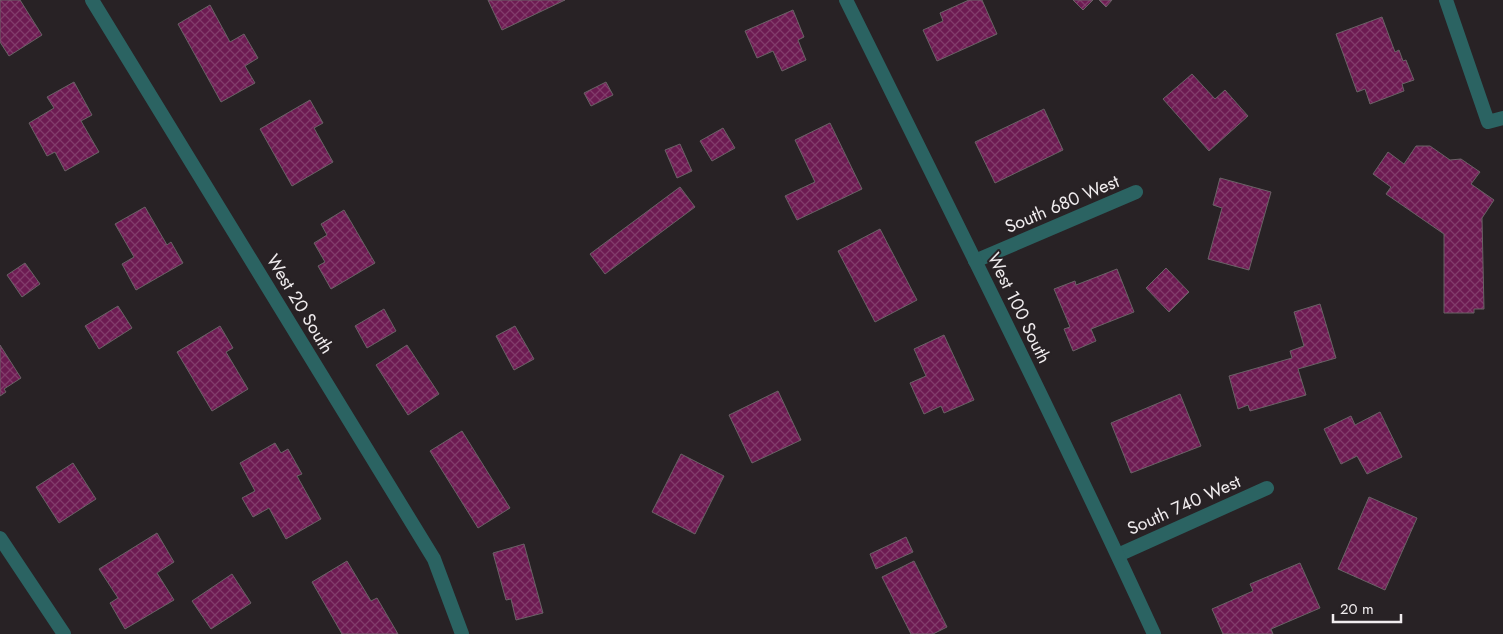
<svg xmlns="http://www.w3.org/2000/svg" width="1503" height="634" font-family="Jost,sans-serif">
	<defs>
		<pattern id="building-cross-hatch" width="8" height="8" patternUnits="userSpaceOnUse" patternTransform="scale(1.25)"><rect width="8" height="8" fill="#6d1b52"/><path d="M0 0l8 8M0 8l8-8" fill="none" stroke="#823c6b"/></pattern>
	</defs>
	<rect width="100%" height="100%" fill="#282225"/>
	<g fill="url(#building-cross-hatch)" stroke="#6a6266">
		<polygon points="0,0 20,0 42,35 9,56 0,42"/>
		<polygon points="488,0 565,0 502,30"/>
		<polygon points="969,0 982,0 997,34 937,61 923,30 943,21 940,13"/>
		<polygon points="1073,0 1093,0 1083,10"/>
		<polygon points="1099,0 1112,0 1106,7"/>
		<polygon points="210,5 230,42 244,34 258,58 245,66 255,83 221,102 178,24"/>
		<polygon points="793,10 804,37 798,40 806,60 782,71 773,51 757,58 745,31"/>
		<polygon points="1382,17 1395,52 1399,50 1403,61 1406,60 1414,80 1402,84 1404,91 1370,104 1365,89 1357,92 1336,34"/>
		<polygon points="1192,74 1215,99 1225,90 1248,116 1209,151 1163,99"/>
		<polygon points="74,82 92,115 81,121 99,152 65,171 55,152 47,156 29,123 54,108 47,97"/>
		<polygon points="606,82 613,95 591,106 584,93"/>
		<polygon points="310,100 323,123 314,128 333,162 292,186 260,129"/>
		<polygon points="1044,109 1063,150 995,183 975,142"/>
		<polygon points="830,123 862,189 797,220 785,196 815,182 795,140"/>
		<polygon points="723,128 735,148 712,161 700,141"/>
		<polygon points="680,144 692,171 677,178 665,150"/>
		<polygon points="1416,146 1430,146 1450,160 1461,159 1480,172 1471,184 1494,200 1482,218 1484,309 1474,309 1474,313 1444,313 1444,234 1386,194 1391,187 1373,174 1388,152 1404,164"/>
		<polygon points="1220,178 1271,192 1249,270 1208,259 1222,208 1213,205"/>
		<polygon points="680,187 695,207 605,274 590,254"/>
		<polygon points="145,207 167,245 171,242 183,263 136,290 122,264 134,257 115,224"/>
		<polygon points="344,210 375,263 331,289 318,266 325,262 314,243 327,235 321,224"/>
		<polygon points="880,229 917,300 875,322 838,251"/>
		<polygon points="25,263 40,284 22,297 7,275"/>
		<polygon points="1166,268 1189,292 1169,312 1146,288"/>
		<polygon points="1117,269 1134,312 1091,329 1096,341 1073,351 1064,329 1070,327 1054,289 1075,281 1076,285"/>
		<polygon points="1320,304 1336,358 1298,369 1306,395 1250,411 1248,405 1238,409 1229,376 1292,358 1290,351 1304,346 1294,312"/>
		<polygon points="118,306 132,328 99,349 85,326"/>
		<polygon points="384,309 396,331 367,348 355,326"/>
		<polygon points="220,326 233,348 226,352 248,389 212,411 177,352"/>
		<polygon points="515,326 534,359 514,370 496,336"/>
		<polygon points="944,335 974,400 944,413 941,406 924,414 910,383 926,376 914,349"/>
		<polygon points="0,345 21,378 4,389 6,392 0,396"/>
		<polygon points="407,345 439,394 408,415 376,365"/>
		<polygon points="778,391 801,440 752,463 729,415"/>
		<polygon points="1180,394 1201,446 1131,473 1111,423"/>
		<polygon points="1380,412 1402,457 1367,474 1357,456 1341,464 1324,429 1351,416 1355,425"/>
		<polygon points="462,431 510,508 478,528 430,451"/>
		<polygon points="275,443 281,453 288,449 302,474 297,476 321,519 286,539 269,508 253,517 242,498 255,491 240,463"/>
		<polygon points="681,454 724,476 695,534 652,512"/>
		<polygon points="73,463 96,499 59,523 36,487"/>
		<polygon points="1369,497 1417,518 1385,590 1338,569"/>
		<polygon points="157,533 174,562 157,573 174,600 125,629 110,603 118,598 99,569"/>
		<polygon points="906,537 913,552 876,569 870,554"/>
		<polygon points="524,544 543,613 516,620 511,599 506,600 493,553"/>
		<polygon points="347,561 371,601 377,598 398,634 342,634 312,582"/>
		<polygon points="914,561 947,627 933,634 911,634 882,577"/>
		<polygon points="1300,563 1320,608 1271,629 1273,634 1223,634 1212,609 1253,591 1250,584"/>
		<polygon points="232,574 251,603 211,629 192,601"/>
	</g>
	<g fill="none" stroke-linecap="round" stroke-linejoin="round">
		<g stroke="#2b6362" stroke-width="14">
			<polyline points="92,0 434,559 462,634"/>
			<polyline points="1446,0 1488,122 1503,118"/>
			<polyline points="975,261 1136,192"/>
			<polyline points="0,538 64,634"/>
			<polyline points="1118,555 1267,488"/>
		</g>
		<path stroke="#2b6362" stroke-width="14" d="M846,0C950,210 1056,421 1154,634"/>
	</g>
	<g text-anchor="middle" stroke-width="4" stroke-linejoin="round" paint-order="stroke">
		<g font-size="18" fill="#f0ecee" stroke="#282225">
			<text transform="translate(1062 204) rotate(-23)" y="6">South 680 West</text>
			<text transform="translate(300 304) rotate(59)" y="6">West 20 South</text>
			<text transform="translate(1019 308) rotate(64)" y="6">West 100 South</text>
			<text transform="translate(1184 505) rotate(-24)" y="6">South 740 West</text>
		</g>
	</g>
	<path d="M1333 614v8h68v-8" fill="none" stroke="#f0ecee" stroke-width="2.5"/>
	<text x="1340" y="614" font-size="15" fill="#f0ecee" stroke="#282225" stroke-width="4" paint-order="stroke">20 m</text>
</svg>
